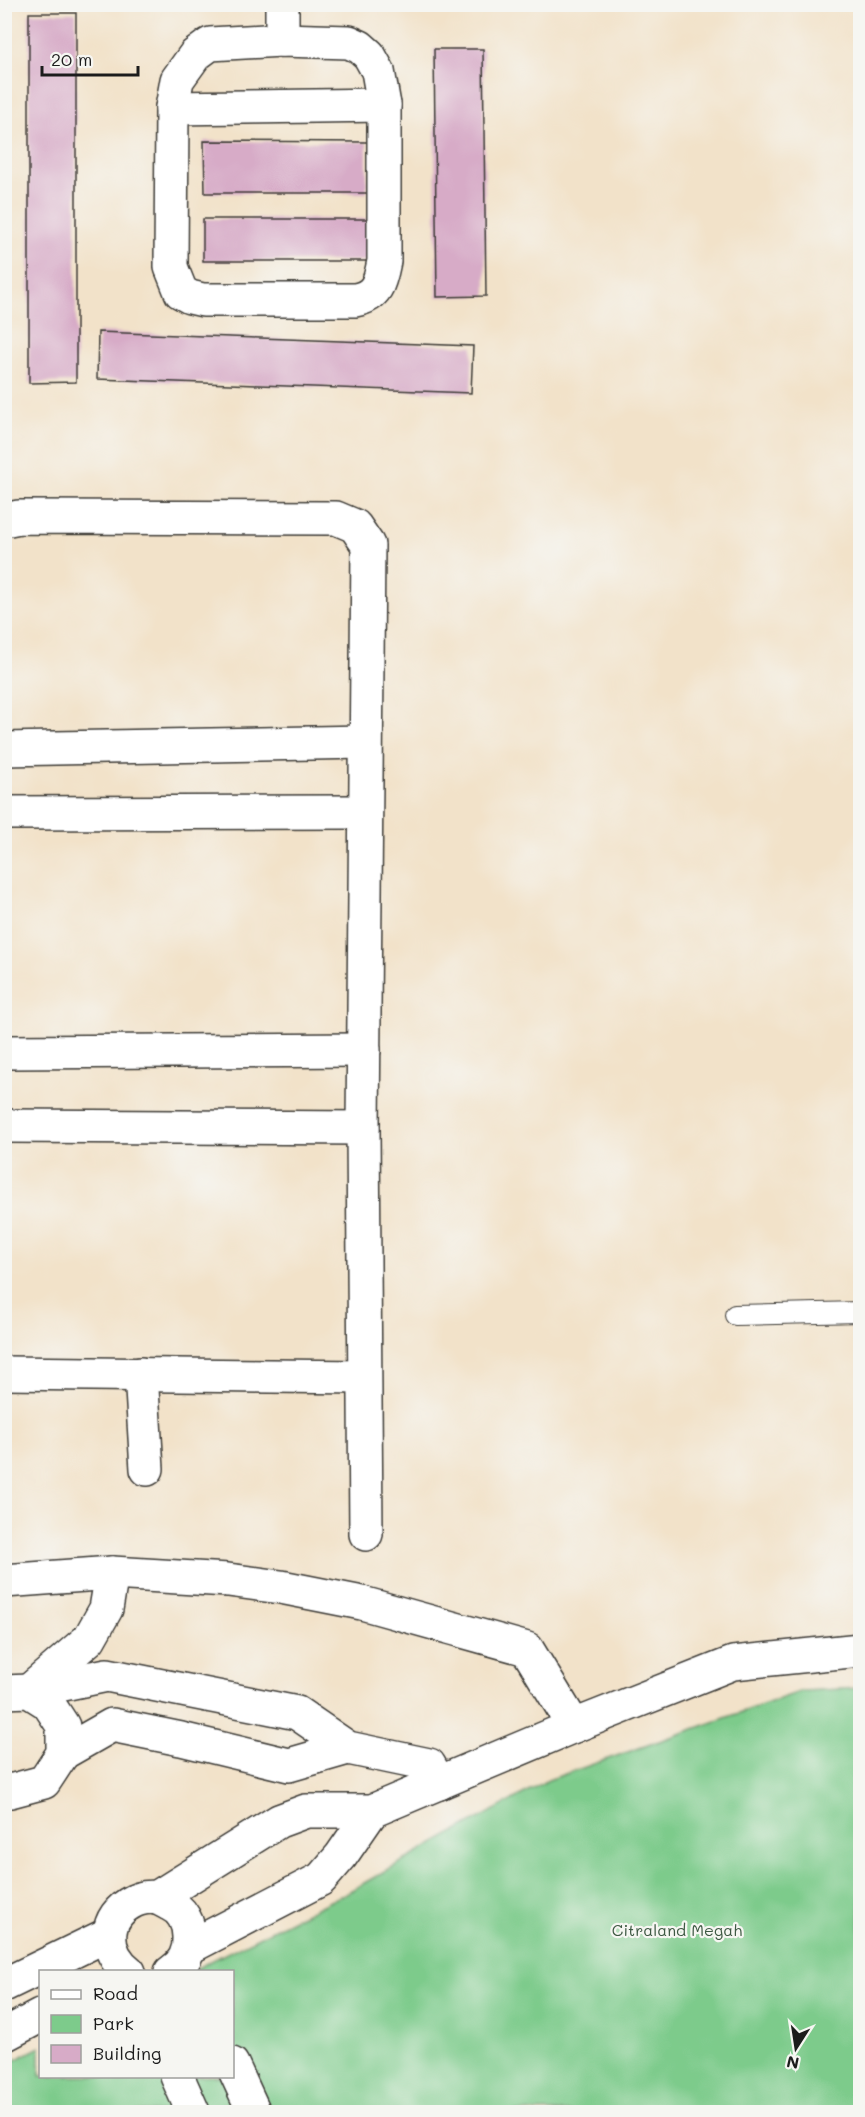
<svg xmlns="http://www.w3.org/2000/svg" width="865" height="2117" font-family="Mali,sans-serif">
	<rect width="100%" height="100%" fill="#f6f6f2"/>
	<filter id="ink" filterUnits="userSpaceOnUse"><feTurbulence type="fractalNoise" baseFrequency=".0167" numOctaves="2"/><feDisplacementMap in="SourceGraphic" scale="12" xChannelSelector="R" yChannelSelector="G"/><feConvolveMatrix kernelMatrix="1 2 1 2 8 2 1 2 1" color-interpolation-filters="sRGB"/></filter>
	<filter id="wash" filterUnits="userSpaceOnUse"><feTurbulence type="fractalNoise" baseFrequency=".008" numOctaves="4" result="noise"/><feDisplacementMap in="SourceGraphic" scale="24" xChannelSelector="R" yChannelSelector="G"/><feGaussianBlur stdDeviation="1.35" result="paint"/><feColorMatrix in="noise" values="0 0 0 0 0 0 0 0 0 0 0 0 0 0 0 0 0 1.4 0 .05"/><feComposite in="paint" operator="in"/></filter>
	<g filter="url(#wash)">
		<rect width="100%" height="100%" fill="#f2e2c9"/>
		<polygon fill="#7dcb8b" stroke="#4c7454" stroke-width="1.5" points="860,1688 860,2112 5,2112 5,2065 40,2047 40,2076 232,2076 232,1972 191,1971 348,1892 548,1780 802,1691"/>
		<g id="blocks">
			<g fill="#d7abc7">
				<polygon points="29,13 76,13 76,382 29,383"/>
				<polygon points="434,49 483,49 486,296 437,297"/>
				<polygon points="204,141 367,142 367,193 205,193"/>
				<rect x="203" y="219" width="165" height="42"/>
				<polygon points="98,332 473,346 471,393 97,379"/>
			</g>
		</g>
	</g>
	<g filter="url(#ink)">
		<use href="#blocks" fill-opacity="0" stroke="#3c3a36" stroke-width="1.5"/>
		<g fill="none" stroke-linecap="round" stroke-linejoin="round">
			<defs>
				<polyline id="service" points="735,1315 860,1312"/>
				<g id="minor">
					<path d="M282,40L349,42L360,47L369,55L378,71L384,105V261C380,281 378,296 355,300H203L190,297L181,292L171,267L172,108L177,80L195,55L210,44Z"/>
					<polyline points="282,40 282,4"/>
					<polyline points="172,108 384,105"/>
					<polyline points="4,520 19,517 336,518 355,526 368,545 363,1128 366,1534"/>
					<polyline points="4,749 365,742"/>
					<polyline points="4,813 365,812"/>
					<polyline points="4,1052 364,1050"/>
					<polyline points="4,1126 363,1128"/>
					<polyline points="4,1373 364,1377"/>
					<polyline points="141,1374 147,1469"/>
					<polyline points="4,1581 112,1573 228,1580 281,1587 362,1603 527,1649 574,1726"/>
					<polyline points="30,1690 89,1639 106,1609 112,1573"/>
					<polyline points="29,1691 107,1675 297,1713 348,1748 429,1765 439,1783"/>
					<polyline points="4,1692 29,1691 48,1703 63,1726 63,1753 44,1782 10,1791 4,1789"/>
					<polyline points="63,1753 112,1725 181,1739 289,1765 348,1748"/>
					<polyline points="156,1898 279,1821 306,1811 372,1811 574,1726 733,1663 860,1650"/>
					<polyline points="190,1947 321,1879 341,1856 372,1811"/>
					<path d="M129,1972C102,1951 103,1916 134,1901C140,1898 150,1896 157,1898C161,1899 165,1902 169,1904C182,1909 189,1923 189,1937C190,1951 184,1964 171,1972"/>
					<polyline points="4,1985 109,1934"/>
					<polyline points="4,2035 40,2016"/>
					<polyline points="232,2064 254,2112"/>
					<polyline points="177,2076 193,2112"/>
				</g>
			</defs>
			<use href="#service" stroke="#3c3a36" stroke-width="22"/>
			<use href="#minor" stroke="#3c3a36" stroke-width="36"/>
			<use href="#service" stroke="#fff" stroke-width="20"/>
			<use href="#minor" stroke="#fff" stroke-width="33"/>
		</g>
	</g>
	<g text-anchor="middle" stroke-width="4.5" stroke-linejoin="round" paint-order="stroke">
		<g font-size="16" fill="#3e5943" stroke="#f6f6f2">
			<text x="677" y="1936">Citraland Megah</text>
		</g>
	</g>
	<rect width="865" height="2117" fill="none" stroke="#f6f6f2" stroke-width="24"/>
	<rect x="39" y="1970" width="195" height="108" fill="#f6f6f2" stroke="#9f9f9c" stroke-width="1.5"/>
	<rect x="51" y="1990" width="30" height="9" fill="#ffffff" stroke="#9f9f9c" stroke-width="1.5"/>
	<text x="93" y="2000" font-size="18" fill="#1c1c1c">Road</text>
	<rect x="51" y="2015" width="30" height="18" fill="#7dcb8b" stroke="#9f9f9c" stroke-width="1.5"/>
	<text x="93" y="2030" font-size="18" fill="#1c1c1c">Park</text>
	<rect x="51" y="2045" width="30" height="18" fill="#d7abc7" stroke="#9f9f9c" stroke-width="1.5"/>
	<text x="93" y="2060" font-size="18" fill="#1c1c1c">Building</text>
	<g transform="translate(796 2048) rotate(192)" stroke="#f6f6f2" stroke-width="4.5" paint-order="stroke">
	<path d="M0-4.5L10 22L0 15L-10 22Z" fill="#1c1c1c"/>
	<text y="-9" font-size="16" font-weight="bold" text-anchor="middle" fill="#1c1c1c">N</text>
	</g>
	<path d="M42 66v9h96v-9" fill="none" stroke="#1c1c1c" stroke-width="3"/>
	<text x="51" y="66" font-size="18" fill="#1c1c1c" stroke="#f6f6f2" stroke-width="4.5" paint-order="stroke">20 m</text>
</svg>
